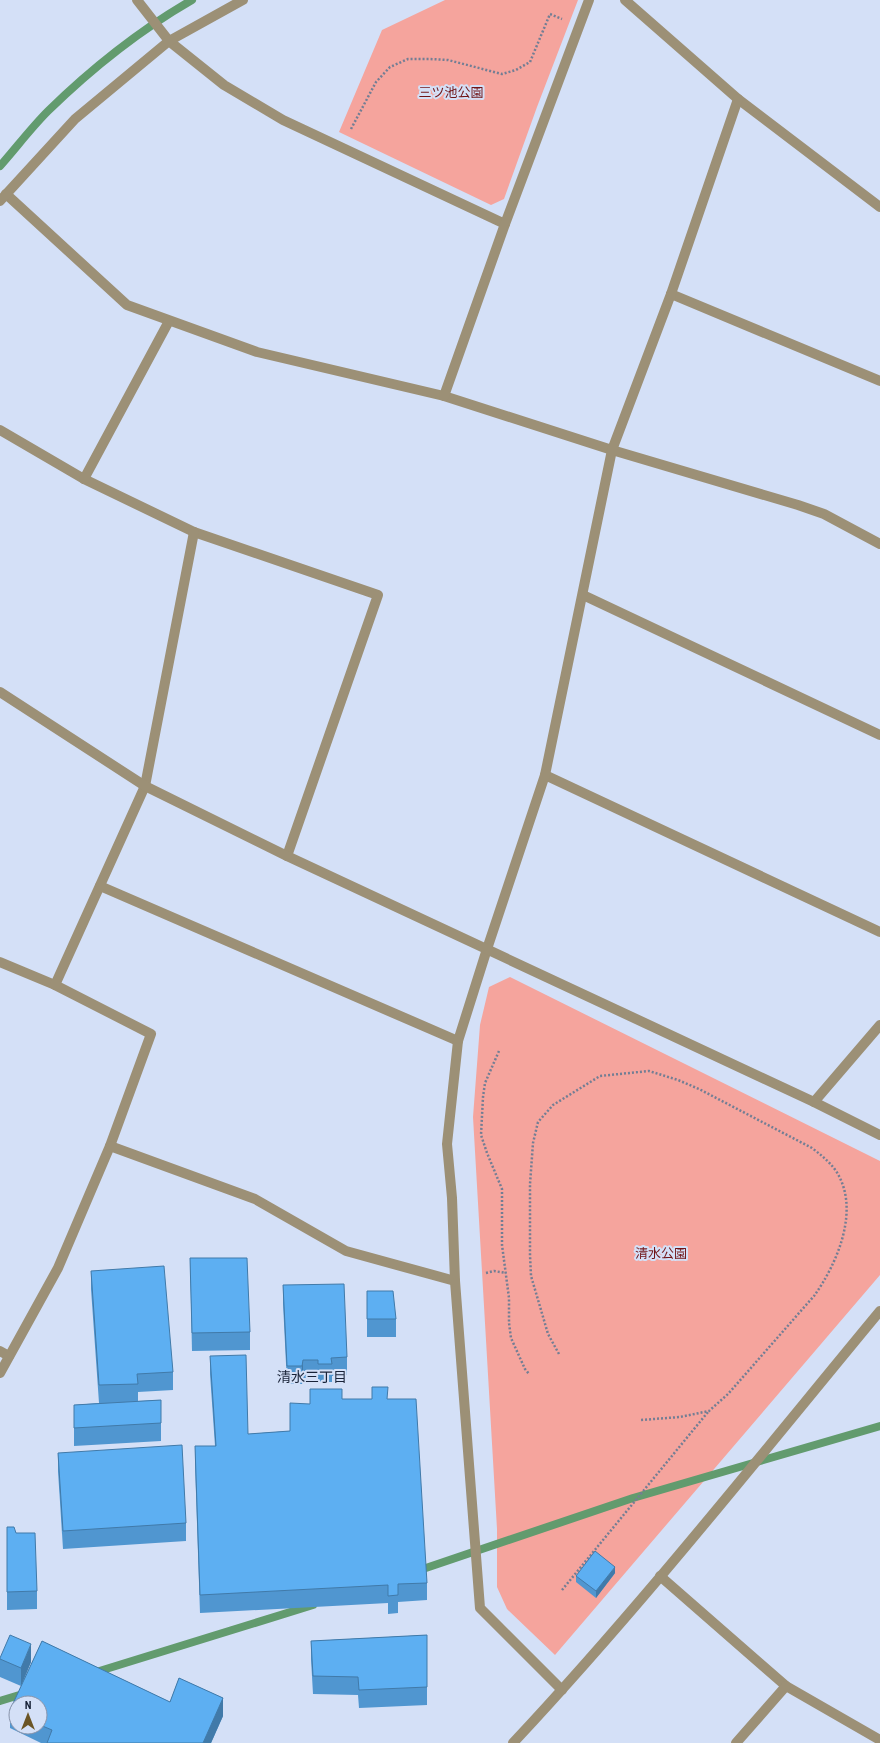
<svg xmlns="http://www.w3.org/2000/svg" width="880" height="1743" font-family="'Roboto Condensed','Noto Sans JP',sans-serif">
	<rect width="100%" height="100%" fill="#d4e0f7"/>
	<g fill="#f5a49d">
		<polygon points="445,0 578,0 537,107 504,199 491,205 339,132 382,30"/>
		<polygon points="510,977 880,1161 880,1275 555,1655 507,1609 497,1587 497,1529 473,1117 480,1025 489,987"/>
	</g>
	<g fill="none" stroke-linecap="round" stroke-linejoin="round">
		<g stroke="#629b6e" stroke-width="8">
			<path d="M0,166C16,148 31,128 48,111C91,69 140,30 192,0"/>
			<polyline points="417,1571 633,1498 880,1426"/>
			<polyline points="93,1673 313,1605"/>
			<polyline points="0,1701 26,1693"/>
		</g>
		<g stroke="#737e94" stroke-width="2.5" stroke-dasharray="2 2" stroke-linecap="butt">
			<polyline points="351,129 376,82 390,67 408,59 430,59 448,60 502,74 516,70 530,62 550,14 562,19"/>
			<polyline points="499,1051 485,1083 483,1097 481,1135 487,1153 502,1189 502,1245 509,1298 509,1323 511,1338 525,1369 529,1374"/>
			<polyline points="486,1273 494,1271 506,1273"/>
			<path d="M559,1354L548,1334L541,1310L531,1276L530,1255V1184L533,1143L538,1122L553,1105L600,1076L649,1071L678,1080L699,1089L812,1148C821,1155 829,1161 836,1171C861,1209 837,1264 814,1296L728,1394L709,1411L680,1417L641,1420"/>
			<polyline points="562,1590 708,1412"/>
		</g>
		<g stroke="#9c9076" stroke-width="10">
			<polyline points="137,0 169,41 224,85 283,120 505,224"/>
			<polyline points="625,0 738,99 880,207"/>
			<polyline points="6,194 127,305 257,352 444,396 612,450 798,505 824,514 880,544"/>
			<polyline points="0,201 75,119 169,41 243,0"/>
			<polyline points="671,294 880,381"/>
			<polyline points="444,396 505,224 589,0"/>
			<polyline points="0,430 84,479 194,532 378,595 287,856"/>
			<polyline points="84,479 169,321"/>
			<polyline points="583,595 880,735"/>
			<polyline points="545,775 880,932"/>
			<polyline points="100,886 458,1041"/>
			<polyline points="0,962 55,985 151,1034 110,1146 58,1268 0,1373"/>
			<polyline points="55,985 145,786 194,532"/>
			<polyline points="814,1102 880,1025"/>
			<polyline points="110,1146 255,1199 346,1251 455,1281"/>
			<polyline points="0,1351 9,1356"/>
			<polyline points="660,1576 786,1686 880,1740"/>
			<polyline points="562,1690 480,1608 455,1281 452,1198 447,1144 458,1041 487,949 545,775 612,450 671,294 738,99"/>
			<polyline points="736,1743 786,1686"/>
		</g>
		<g stroke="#9c9076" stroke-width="10">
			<polyline points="0,692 145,786 287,856 814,1102 880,1135"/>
			<path d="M513,1743C642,1605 760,1456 880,1311"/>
		</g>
	</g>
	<g fill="#5096d0" fill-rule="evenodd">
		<polygon points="190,1258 250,1332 250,1350 192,1351"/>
		<polygon points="91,1271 173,1372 173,1390 138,1392 138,1401 161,1400 161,1441 74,1446 74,1405 99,1403 91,1289"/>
		<polygon points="283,1285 347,1357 347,1375 332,1376 332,1382 318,1382 318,1378 303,1378 302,1384 287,1384 283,1303"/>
		<polygon points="367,1291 396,1319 396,1337 367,1337"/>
		<polygon points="210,1356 248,1434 290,1431 310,1404 342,1399 388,1399 427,1583 427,1600 398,1602 398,1613 388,1614 388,1603 200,1613 195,1464 195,1446 215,1446 210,1374"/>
		<polygon points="58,1453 186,1523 186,1541 63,1549 58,1471"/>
		<polygon points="7,1527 16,1533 37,1591 37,1609 7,1610"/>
		<polygon points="615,1573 596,1598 576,1582 576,1576"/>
		<polygon points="427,1635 427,1705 359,1708 358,1695 313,1694 311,1659 311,1641"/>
		<path d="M42,1641L170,1702L179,1678L223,1698V1716L211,1743H41L10,1728V1710ZM16,1703H40V1727H16Z"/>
		<polygon points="0,1658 31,1662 21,1686 0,1677"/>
	</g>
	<g fill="#417aa9">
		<polygon points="303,1360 303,1378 302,1384 302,1366"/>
		<polygon points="615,1567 615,1573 596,1598 596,1591"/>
		<polygon points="31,1644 31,1662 21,1686 21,1668"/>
		<polygon points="223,1698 223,1716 211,1743 203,1743"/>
	</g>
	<g fill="#5daff2" stroke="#417aa9">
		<polygon points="190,1258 247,1258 250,1332 192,1333"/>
		<polygon points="164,1266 173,1372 137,1374 138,1384 99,1385 91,1271"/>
		<polygon points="344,1284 347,1357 331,1358 332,1364 318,1364 318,1360 303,1360 302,1366 287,1366 283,1285"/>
		<polygon points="367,1291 393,1291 396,1319 367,1319"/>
		<polygon points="246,1355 248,1434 290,1431 290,1403 310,1404 310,1389 342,1389 342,1399 372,1399 372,1387 388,1387 387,1399 416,1399 427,1583 398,1584 398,1595 388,1596 388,1585 200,1595 195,1446 216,1446 210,1356"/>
		<polygon points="161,1400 161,1423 74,1428 74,1405"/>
		<polygon points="182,1445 186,1523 63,1531 58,1453"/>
		<polygon points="7,1527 14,1527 16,1533 35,1533 37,1591 7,1592"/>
		<polygon points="595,1551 615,1567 596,1591 576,1576"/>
		<polygon points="10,1635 31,1644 21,1668 0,1659 0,1658"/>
		<polygon points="427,1635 427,1687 359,1690 358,1677 313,1676 311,1641"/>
		<polygon points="42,1641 170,1702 179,1678 223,1698 203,1743 47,1743 52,1730 40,1725 40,1703 16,1703 16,1713 10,1710"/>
	</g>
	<g text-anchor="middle" stroke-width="4" stroke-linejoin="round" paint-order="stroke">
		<g font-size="13" fill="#701417" stroke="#d4e0f7">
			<text x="451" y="97">三ツ池公園</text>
			<text x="661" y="1258">清水公園</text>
		</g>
		<g font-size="14" fill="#192338" stroke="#d4e0f7">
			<text x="312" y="1382">清水三丁目</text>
		</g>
	</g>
	<g transform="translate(28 1715)"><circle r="19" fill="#d4e0f7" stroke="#8994ab"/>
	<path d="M0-3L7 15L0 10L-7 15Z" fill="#6b5525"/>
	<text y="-6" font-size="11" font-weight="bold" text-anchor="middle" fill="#192338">N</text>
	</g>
</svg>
